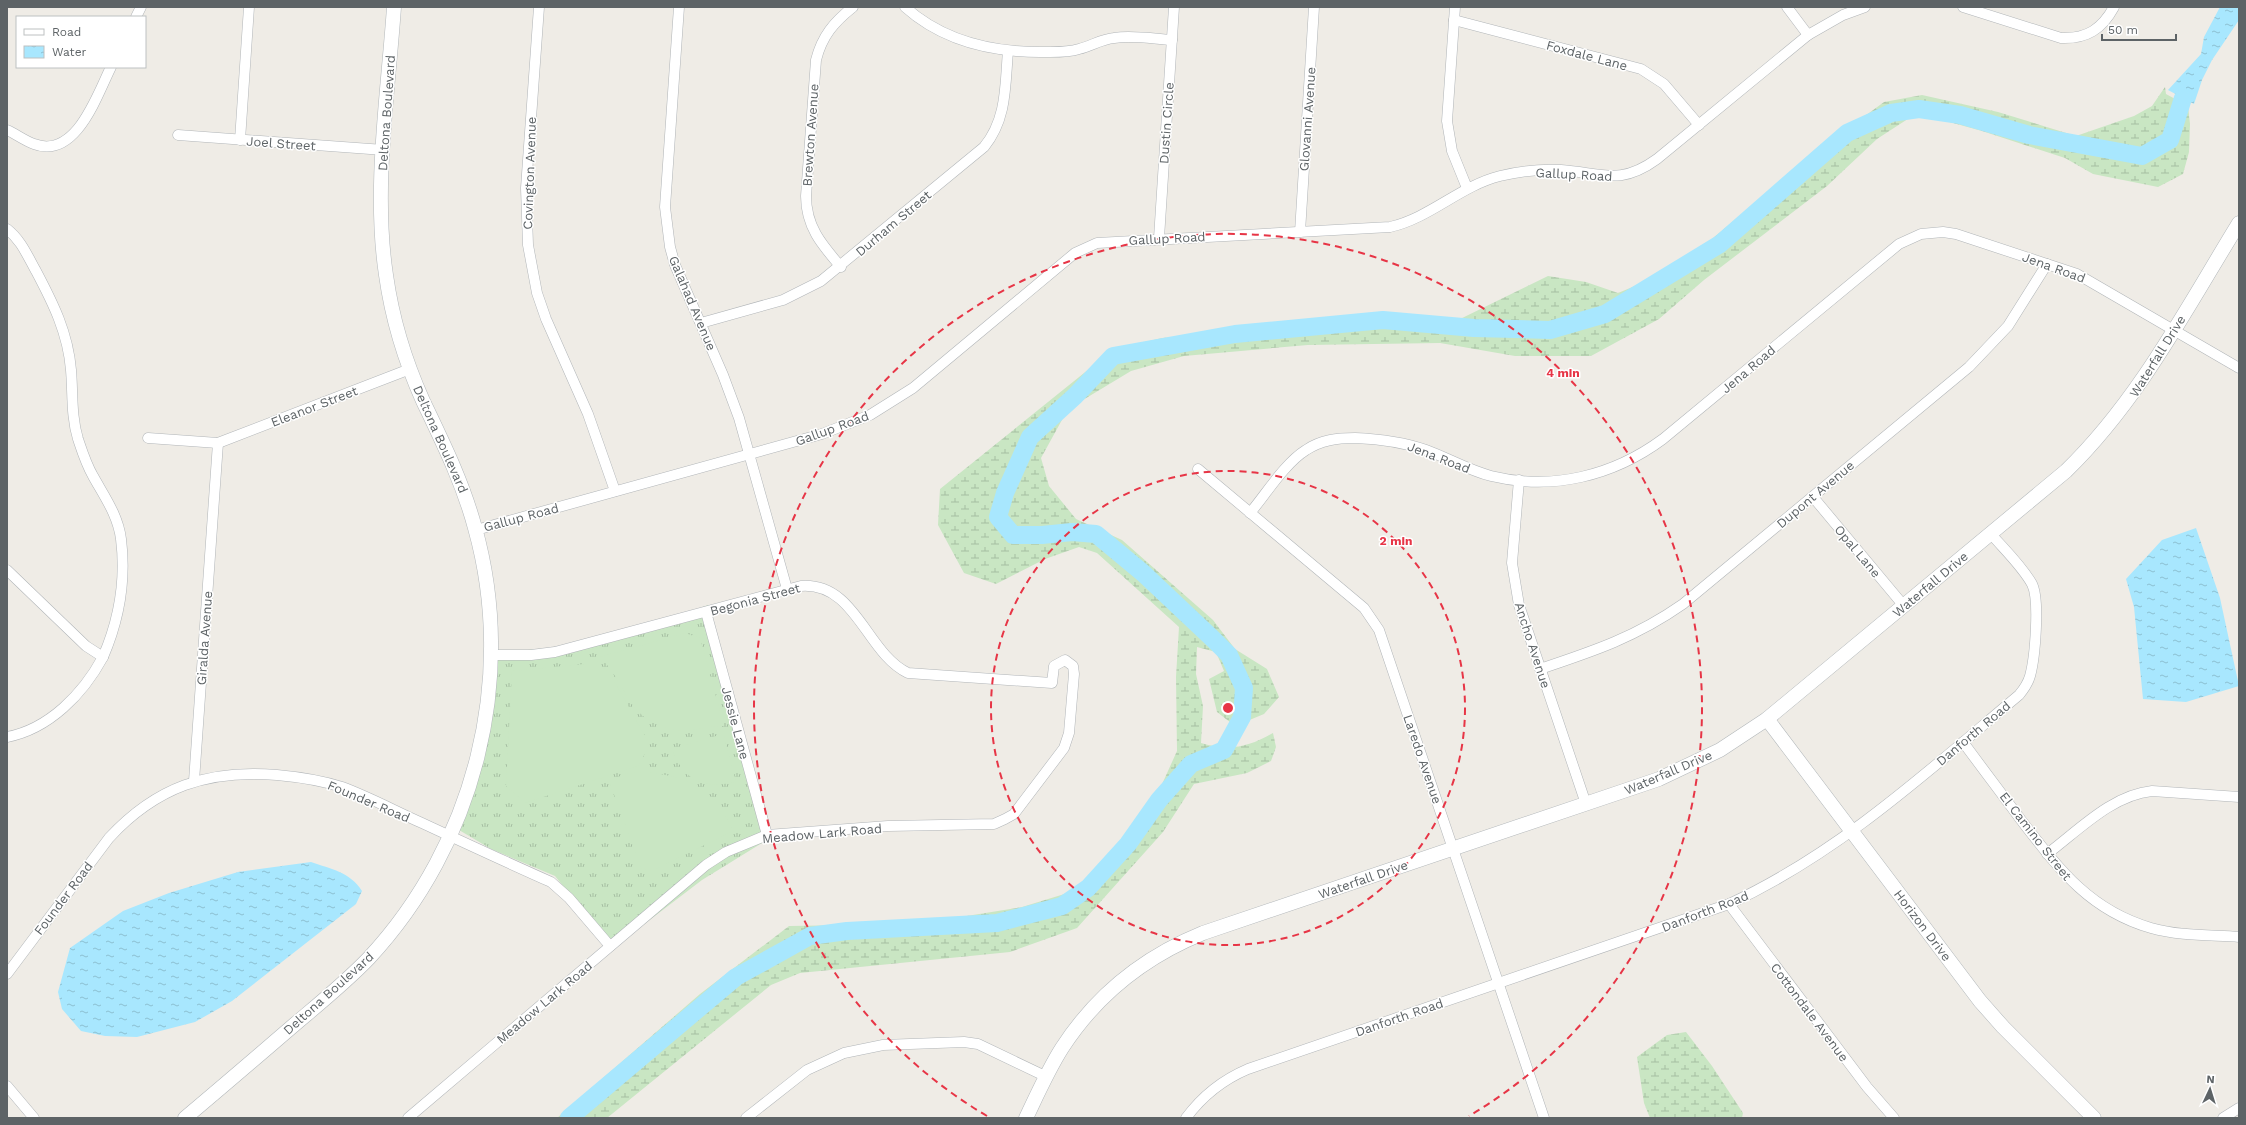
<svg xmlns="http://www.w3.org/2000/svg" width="2246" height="1125" font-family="'Work Sans',sans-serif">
	<defs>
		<pattern id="grass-tufts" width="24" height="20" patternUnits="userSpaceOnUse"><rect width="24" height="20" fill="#c9e6c3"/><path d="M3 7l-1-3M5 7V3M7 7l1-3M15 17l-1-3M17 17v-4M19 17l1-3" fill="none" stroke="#a6bea2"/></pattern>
		<pattern id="wetland-marsh" width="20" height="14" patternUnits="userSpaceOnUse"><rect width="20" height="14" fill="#c9e6c3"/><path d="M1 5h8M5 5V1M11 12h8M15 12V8" fill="none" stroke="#a6bea2"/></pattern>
		<pattern id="water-ripples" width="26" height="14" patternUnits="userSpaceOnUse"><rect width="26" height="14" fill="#a8e7fe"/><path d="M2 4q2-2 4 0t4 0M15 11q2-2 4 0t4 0" fill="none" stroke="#8cbfd1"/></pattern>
	</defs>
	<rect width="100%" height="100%" fill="#efece6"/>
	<polygon fill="url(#grass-tufts)" points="708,605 770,838 702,880 613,948 555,876 491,849 459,830 497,653 616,641"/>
	<g fill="url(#wetland-marsh)">
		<path d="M2165,87L2166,94L2188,106L2190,124L2189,152L2183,174L2158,187L2093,174L2065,158L1982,131L1917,113L1877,139L1827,186L1704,280L1659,319L1591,356H1515L1440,343L1308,345L1184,356L1131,371L1068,409L1041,458L1049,486L1076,519L1122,540L1213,620L1235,649L1267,669L1279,697L1264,714L1235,726L1217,712L1209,679L1224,671L1216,652L1197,647L1196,674L1203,706L1201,743C1229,751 1247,748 1273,733L1276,747L1271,761L1247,773L1194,784L1163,832L1077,928L1010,952L800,973L771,985L607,1118H557L700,994L789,926L917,924L1022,907L1084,888L1145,822L1177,751L1176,677L1179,627L1097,553L1079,547L1045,559L996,584L964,573L938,525L940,489L1089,369L1119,348L1162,338L1287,329L1384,326L1456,321L1548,276L1586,282L1618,293L1676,269L1820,149L1884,102L1922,95L1998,112L2076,136L2134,116L2152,106Z"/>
		<polygon points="1686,1032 1712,1066 1743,1113 1742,1118 1650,1118 1644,1103 1637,1057 1667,1035"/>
	</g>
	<g fill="#c9e6c3">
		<path d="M685,633L700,638L724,726C709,725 694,732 678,730C625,721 631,689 600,657Z"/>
		<polygon points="596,660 612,677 650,745 638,766 525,803 506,786 512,671 584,664"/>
		<path d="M716,736H724L736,782C704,789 684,782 672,749Z"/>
		<path d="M643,772C689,776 714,788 733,831L652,871L641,868L609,781L625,774Z"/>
	</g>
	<g fill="url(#water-ripples)">
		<polygon points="2220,7 2239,7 2239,20 2212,60 2202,80 2194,104 2168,90 2201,54 2204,37"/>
		<polygon points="2196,528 2220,598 2239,686 2186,702 2143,699 2134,607 2126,579 2162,540"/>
		<path d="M311,862C331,869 350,872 362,891L356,904L232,1001L195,1022L137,1037L105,1036L81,1031L62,1009L58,992L70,948L123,911L169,893L238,872Z"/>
	</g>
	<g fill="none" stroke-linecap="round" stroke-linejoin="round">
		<polyline stroke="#a8e7fe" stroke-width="18" points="569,1118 736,977 810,936 847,931 997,923 1062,906 1088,888 1128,844 1159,800 1191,764 1224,750 1242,717 1244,688 1229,655 1213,639 1143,573 1096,534 1072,532 1042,535 1013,535 998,517 1005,493 1030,437 1075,396 1113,356 1235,334 1383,320 1474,328 1550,330 1605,314 1720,244 1847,133 1891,113 1919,109 1960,115 2029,135 2142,156 2170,140 2183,98"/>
		<defs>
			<g id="street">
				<polyline points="539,7 526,188 528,245 537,293 546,319 588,414 615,491"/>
				<polyline points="679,7 665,207 670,247 675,265 723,375 739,418 787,589"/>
				<path d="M905,7C943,41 990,52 1040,52C1053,52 1067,53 1079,49C1091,46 1102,39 1114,38C1133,35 1153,39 1172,40"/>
				<polyline points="1455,7 1447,121 1452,151 1467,188"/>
				<polyline points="1787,7 1808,35"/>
				<path d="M1963,7L2061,38C2087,39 2102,29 2114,7"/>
				<polyline points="136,17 141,7"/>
				<polyline points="1454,20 1641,69 1664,84 1699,125"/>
				<path d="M7,130C16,134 25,141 34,144C76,160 97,95 111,67"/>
				<polyline points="178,135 384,150"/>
				<polyline points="240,140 249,7"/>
				<path d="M7,229C21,240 27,255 36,271C53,303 68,333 71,370C73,393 71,416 78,439C82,451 86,464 93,476C104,496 118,515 121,539C126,579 119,620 103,657L86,646L7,570"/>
				<polyline points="1300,232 1314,7"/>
				<polyline points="1159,238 1174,7"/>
				<path d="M841,267C822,245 806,227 806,196L816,60C822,36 834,22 853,7"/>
				<path d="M701,323L783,300L821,281L984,147C1007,119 1005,86 1008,51"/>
				<polyline points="148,438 218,443 410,369"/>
				<polyline points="1198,469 1364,608 1379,630 1544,1118"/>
				<polyline points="1519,480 1512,563 1519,605 1586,804"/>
				<polyline points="1813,497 1904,606"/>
				<path d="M1250,513C1266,494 1285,463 1306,450C1321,440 1337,438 1355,438C1380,439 1403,442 1426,450C1448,458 1468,470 1491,476C1552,491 1613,476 1663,439L1899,244L1921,234L1943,232L1956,234L2077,274L2239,368"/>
				<path d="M476,530L822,434L870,415L913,388L1075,253L1097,243L1390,227C1430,218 1460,186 1500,176C1520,171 1541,169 1561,170C1602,173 1620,186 1657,159L1808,35L1843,15L1865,7"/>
				<polyline points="706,612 767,835"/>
				<path d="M1540,669C1594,651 1636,637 1683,604L1969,367L2008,326L2047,264"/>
				<path d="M7,737C49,729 83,694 103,657"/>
				<path d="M1963,742C1982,768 2002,794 2021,820C2059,869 2089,910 2151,928C2179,936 2210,935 2239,937"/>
				<polyline points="194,781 218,443"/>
				<path d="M2047,854C2079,830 2112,795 2152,791L2239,797"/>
				<polyline points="1729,904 1867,1087 1894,1118"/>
				<path d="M7,974L109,838C156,787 208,769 277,775C299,777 320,780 342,787C369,797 395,811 422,823C465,843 508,863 551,882L569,898L610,946"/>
				<polyline points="7,1086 34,1118"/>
				<path d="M408,1118L706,865L726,852L767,835L888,826L994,824L1005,819L1014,814L1064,748L1069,733L1074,674L1073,666L1065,660L1054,666L1052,683L908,673C866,653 856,582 801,586L555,652L531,655H491"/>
				<polyline points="746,1118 807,1070 844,1053 883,1045 964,1042 978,1044 1047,1077"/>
				<path d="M1186,1118C1203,1095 1222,1080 1248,1069L1729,904C1839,853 1927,772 2019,695C2024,689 2028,683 2030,676C2035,658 2040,600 2032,584C2022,566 2004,549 1991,534"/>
				<polyline points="2223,1118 2239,1108"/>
			</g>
			<g id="secondary">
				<polyline points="1767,719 1980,1001 2003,1027 2094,1118"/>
				<path d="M185,1118C222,1087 258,1056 294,1025C320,1003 346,982 369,958C475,844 517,678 475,528C463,483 443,443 423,401C405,361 392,318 386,275C373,189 388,94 394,7"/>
				<path d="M1026,1118C1037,1095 1048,1070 1062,1048C1097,994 1144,957 1203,933L1659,779L1720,750L1767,719L2066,471C2139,400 2186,309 2239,223"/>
			</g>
		</defs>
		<use href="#street" stroke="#b1b5b8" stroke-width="11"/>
		<use href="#secondary" stroke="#b2b7ba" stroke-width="15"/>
		<use href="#street" stroke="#fff" stroke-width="10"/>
		<use href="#secondary" stroke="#fff" stroke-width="14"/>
	</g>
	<g fill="none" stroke="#e73546" stroke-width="2" stroke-dasharray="7 5">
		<circle cx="1228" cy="708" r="237"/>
		<path d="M987 1116A474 474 0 1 1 1469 1116"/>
	</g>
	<g text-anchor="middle" stroke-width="3" stroke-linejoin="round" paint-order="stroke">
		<g font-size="13" fill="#5d6366" stroke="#fff">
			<text transform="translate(1587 55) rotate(15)" y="5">Foxdale Lane</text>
			<text transform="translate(386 113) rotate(-86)" y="5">Deltona Boulevard</text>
			<text transform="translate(1307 119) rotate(-86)" y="5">Glovanni Avenue</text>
			<text transform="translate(1166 123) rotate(-86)" y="5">Dustin Circle</text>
			<text transform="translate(810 135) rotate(-86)" y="5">Brewton Avenue</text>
			<text transform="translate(281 143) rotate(4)" y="5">Joel Street</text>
			<text transform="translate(529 173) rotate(-88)" y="5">Covington Avenue</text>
			<text transform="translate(1574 174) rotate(3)" y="5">Gallup Road</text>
			<text transform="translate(893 223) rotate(-40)" y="5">Durham Street</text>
			<text transform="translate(1167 238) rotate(-3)" y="5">Gallup Road</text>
			<text transform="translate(2054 267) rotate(20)" y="5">Jena Road</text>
			<text transform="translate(693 303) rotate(67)" y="5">Galahad Avenue</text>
			<text transform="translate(2157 356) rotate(-58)" y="5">Waterfall Drive</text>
			<text transform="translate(1748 369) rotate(-40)" y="5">Jena Road</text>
			<text transform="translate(314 406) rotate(-21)" y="5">Eleanor Street</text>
			<text transform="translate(832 428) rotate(-20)" y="5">Gallup Road</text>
			<text transform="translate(441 439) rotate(66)" y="5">Deltona Boulevard</text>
			<text transform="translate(1439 457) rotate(21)" y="5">Jena Road</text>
			<text transform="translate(1815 494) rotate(-40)" y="5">Dupont Avenue</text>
			<text transform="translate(521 517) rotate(-15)" y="5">Gallup Road</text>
			<text transform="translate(1858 551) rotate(50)" y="5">Opal Lane</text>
			<text transform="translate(1930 584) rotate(-40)" y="5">Waterfall Drive</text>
			<text transform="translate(755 599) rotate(-15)" y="5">Begonia Street</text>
			<text transform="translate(204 638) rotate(-86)" y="5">Giralda Avenue</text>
			<text transform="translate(1533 645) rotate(72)" y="5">Ancho Avenue</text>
			<text transform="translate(736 723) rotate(75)" y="5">Jessie Lane</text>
			<text transform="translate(1973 733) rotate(-40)" y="5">Danforth Road</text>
			<text transform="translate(1423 759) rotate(71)" y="5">Laredo Avenue</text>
			<text transform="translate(1668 772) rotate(-23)" y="5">Waterfall Drive</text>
			<text transform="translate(369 801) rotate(23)" y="5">Founder Road</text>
			<text transform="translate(822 833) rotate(-5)" y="5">Meadow Lark Road</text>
			<text transform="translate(2036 836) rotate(52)" y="5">El Camino Street</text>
			<text transform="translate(1363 879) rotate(-19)" y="5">Waterfall Drive</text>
			<text transform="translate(63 898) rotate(-53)" y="5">Founder Road</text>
			<text transform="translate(1705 911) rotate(-21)" y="5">Danforth Road</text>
			<text transform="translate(1923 925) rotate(53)" y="5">Horizon Drive</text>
			<text transform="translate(328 993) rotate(-42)" y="5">Deltona Boulevard</text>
			<text transform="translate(544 1002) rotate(-40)" y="5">Meadow Lark Road</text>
			<text transform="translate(1810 1012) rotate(53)" y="5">Cottondale Avenue</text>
			<text transform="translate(1399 1017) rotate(-19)" y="5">Danforth Road</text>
		</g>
	</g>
	<circle cx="1228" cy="708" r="6" fill="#e73546" stroke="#fff" stroke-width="2"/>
	<g font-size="12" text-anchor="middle" font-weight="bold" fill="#e73546" stroke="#fff" stroke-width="3" stroke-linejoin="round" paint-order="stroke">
		<text x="1563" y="377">4 min</text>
		<text x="1396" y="545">2 min</text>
	</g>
	<rect width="2246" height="1125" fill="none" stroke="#5d6366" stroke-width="16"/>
	<rect x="16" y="16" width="130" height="52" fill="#ffffff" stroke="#bec1c2"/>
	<rect x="24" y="29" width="20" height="6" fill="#ffffff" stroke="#bec1c2"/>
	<text x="52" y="36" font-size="12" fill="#5d6366">Road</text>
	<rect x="24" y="46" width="20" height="12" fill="url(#water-ripples)" stroke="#bec1c2"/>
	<text x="52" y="56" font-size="12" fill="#5d6366">Water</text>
	<g transform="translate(2210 1089) rotate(4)" stroke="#ffffff" stroke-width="3" paint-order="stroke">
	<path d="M0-3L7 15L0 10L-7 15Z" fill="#5d6366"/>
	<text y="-6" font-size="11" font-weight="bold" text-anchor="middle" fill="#5d6366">N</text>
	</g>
	<path d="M2102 34v6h74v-6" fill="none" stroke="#5d6366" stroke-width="2"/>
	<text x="2108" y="34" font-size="12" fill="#5d6366" stroke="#ffffff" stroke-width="3" paint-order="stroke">50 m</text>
</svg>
